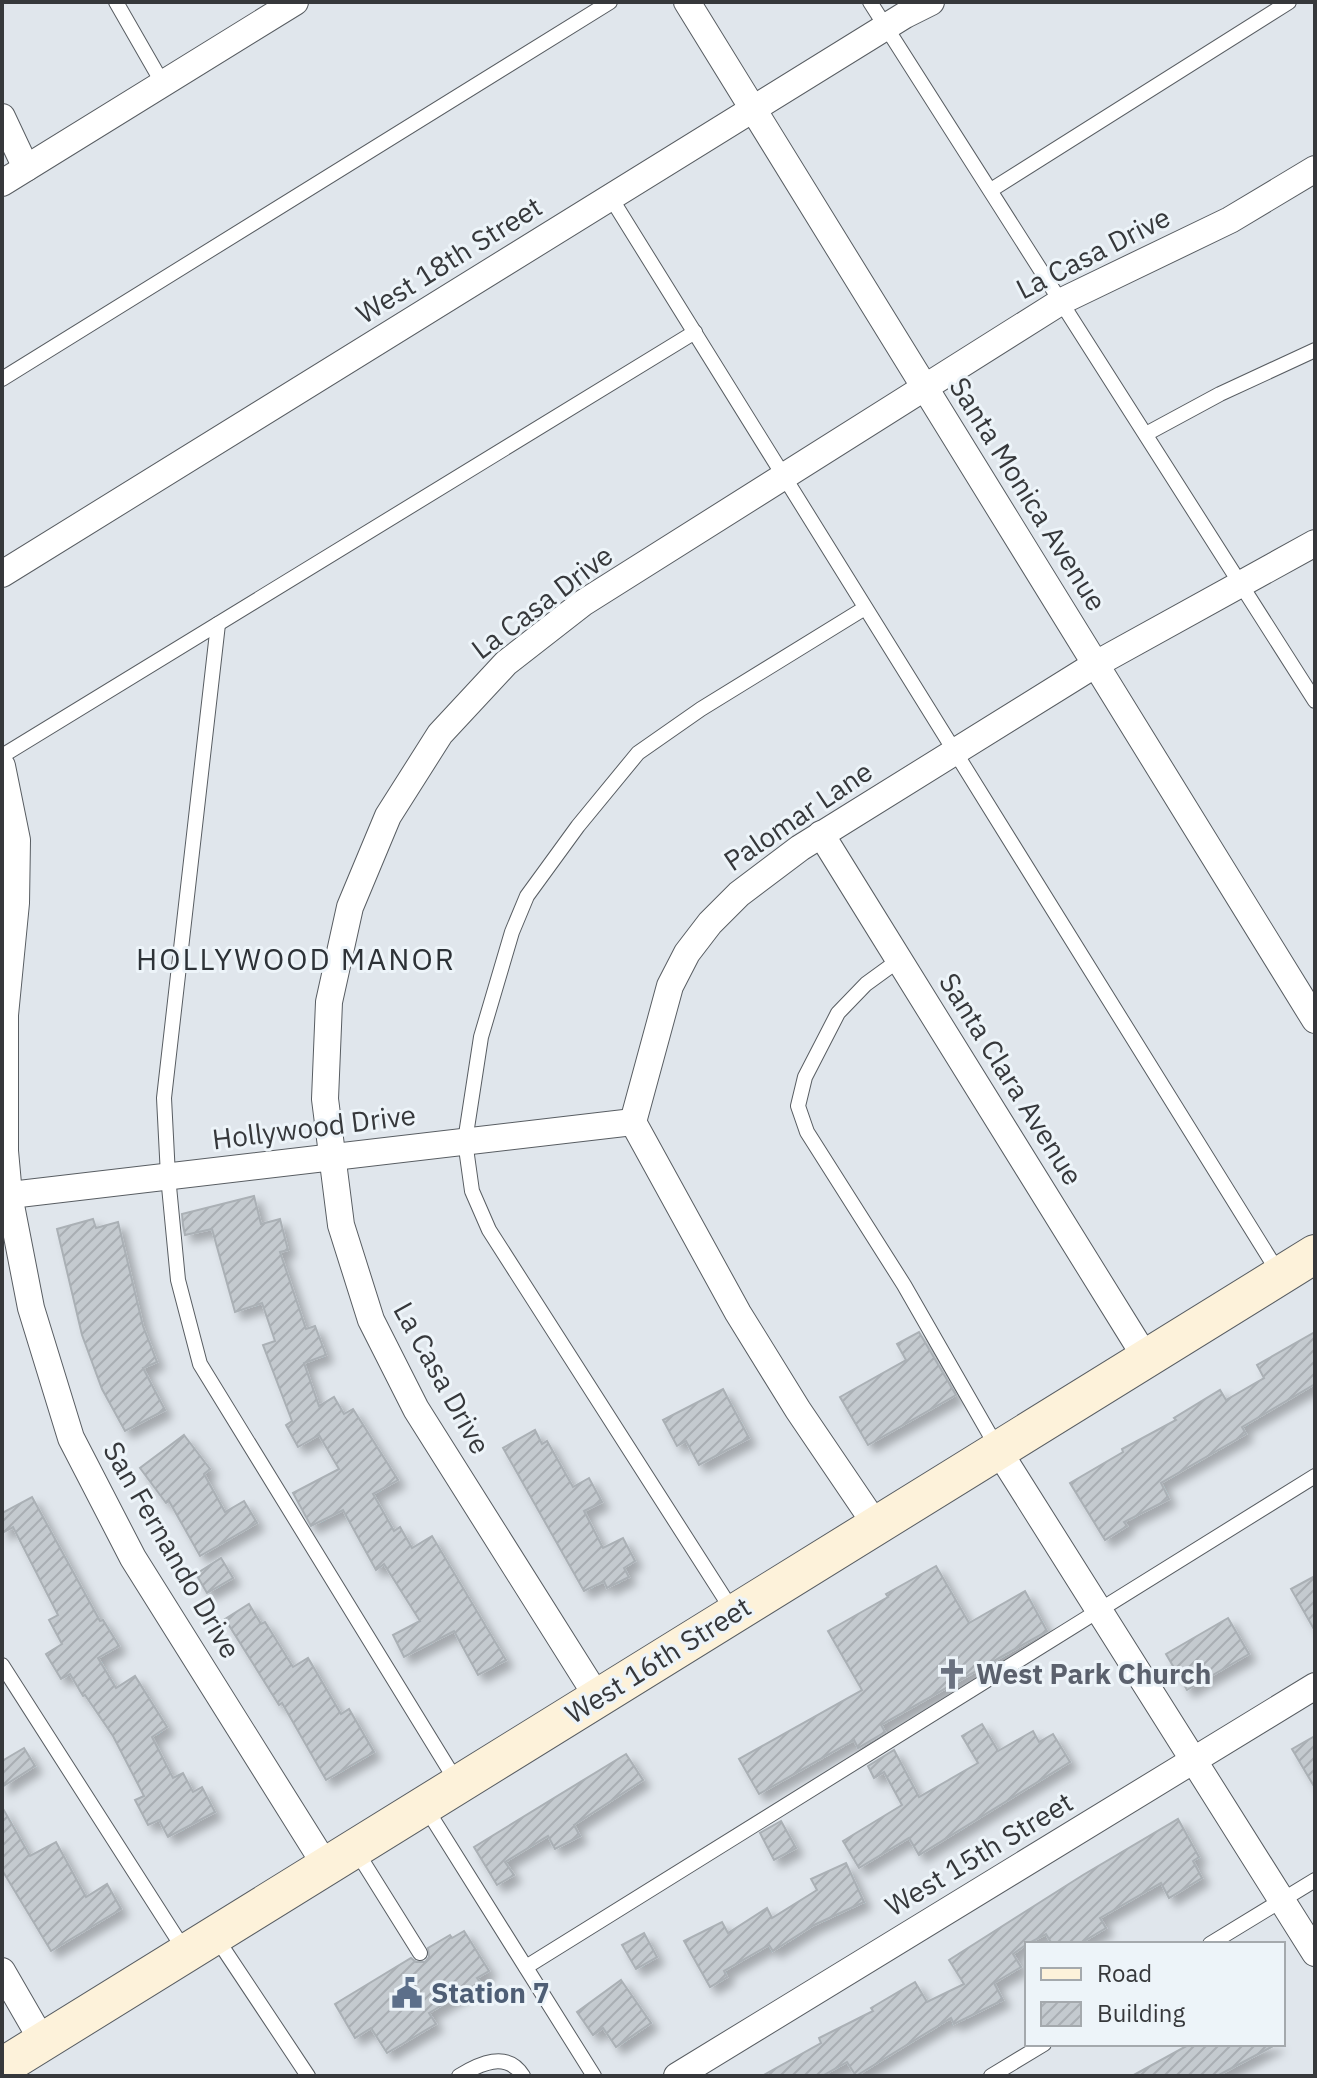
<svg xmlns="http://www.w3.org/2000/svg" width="1317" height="2078" font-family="'IBM Plex Sans',sans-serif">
	<defs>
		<pattern id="building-hatch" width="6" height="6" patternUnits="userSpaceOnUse" patternTransform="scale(2)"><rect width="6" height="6" fill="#c4cacf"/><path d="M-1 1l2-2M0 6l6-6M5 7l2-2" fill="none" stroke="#a9aeb3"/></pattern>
		<filter id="shadow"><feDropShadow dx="7" dy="7" stdDeviation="4" flood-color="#0004"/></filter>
	</defs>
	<rect width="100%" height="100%" fill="#e0e6ec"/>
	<g fill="url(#building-hatch)" stroke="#aab0b5" stroke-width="2" filter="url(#shadow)">
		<polygon points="254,1196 261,1224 280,1219 288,1250 280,1252 306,1329 315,1326 326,1355 304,1363 319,1406 334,1397 344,1414 353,1409 398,1480 373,1494 394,1531 400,1527 412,1548 432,1536 506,1660 478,1675 454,1631 404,1657 393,1635 420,1621 384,1564 376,1570 343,1510 311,1526 293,1493 339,1469 319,1435 298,1447 286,1425 292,1421 263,1345 275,1341 262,1303 235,1312 212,1229 185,1235 183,1225 182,1214"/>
		<polygon points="93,1219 96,1228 118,1222 143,1326 157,1362 143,1368 165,1410 125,1431 102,1389 82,1335 57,1229"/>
		<polygon points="919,1332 956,1395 868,1445 840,1397 906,1360 897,1344"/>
		<polygon points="1315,1332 1315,1384 1242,1427 1246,1434 1161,1483 1169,1499 1124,1522 1127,1526 1105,1540 1070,1483 1123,1452 1122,1449 1176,1420 1174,1418 1220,1390 1226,1400 1264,1378 1257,1365"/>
		<polygon points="723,1389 749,1438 699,1465 686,1441 677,1446 663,1420"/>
		<polygon points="535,1430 542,1444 547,1441 573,1487 589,1478 602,1502 584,1511 603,1548 623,1538 635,1561 624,1568 629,1577 607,1588 604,1581 584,1591 503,1448"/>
		<polygon points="184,1435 210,1469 204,1474 225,1512 244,1501 257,1523 200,1556 169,1501 166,1503 140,1468"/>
		<polygon points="32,1497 100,1621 103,1620 119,1646 98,1658 116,1688 135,1676 167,1727 152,1737 173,1778 183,1773 193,1792 202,1787 215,1812 168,1837 159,1820 148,1825 135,1800 144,1796 113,1736 85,1695 83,1696 70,1674 61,1679 46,1654 62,1644 49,1620 58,1615 13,1527 2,1533 2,1513"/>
		<polygon points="221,1558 233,1578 207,1593 196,1574"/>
		<polygon points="936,1566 969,1623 1025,1591 1047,1631 881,1725 885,1732 858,1748 854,1740 759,1794 739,1759 862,1690 828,1631 888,1597 886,1594"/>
		<polygon points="1315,1576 1315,1631 1291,1589"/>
		<polygon points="249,1604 261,1624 265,1622 293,1667 308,1658 341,1714 349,1709 374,1752 326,1780 282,1703 279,1705 225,1619"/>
		<polygon points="1228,1618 1249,1654 1187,1690 1166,1654"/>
		<polygon points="982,1724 998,1751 1033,1731 1039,1742 1053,1734 1070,1762 919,1855 909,1838 859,1868 843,1841 902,1805 884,1772 874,1778 868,1766 894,1750 919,1797 978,1763 962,1736"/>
		<polygon points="1315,1736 1315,1788 1292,1749"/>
		<polygon points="24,1748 35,1766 2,1787 2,1761"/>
		<polygon points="626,1754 643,1780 574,1825 580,1836 555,1849 548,1836 505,1862 514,1875 497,1885 474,1847"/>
		<polygon points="2,1807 30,1856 56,1842 86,1897 107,1884 121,1909 51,1951 2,1870"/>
		<polygon points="1178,1819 1199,1857 1193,1861 1202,1878 1169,1898 1161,1883 1100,1918 1106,1928 1079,1944 1052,1944 1046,1934 1027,1944 1013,1954 1021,1967 994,1983 1003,2000 954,2024 951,2018 856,2076 847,2062 822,2076 762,2076 821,2043 819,2038 873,2011 871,2008 915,1982 927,2002 964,1984 949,1960 1083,1875"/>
		<polygon points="781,1821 796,1848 774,1860 760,1833"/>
		<polygon points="846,1863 864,1902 814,1925 773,1951 769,1945 724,1971 727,1977 710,1987 684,1941 722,1922 728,1933 767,1908 772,1918 817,1890 811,1879"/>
		<polygon points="464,1931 489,1971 477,1978 480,1982 429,2013 436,2024 387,2053 371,2028 355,2038 335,2004 411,1958 416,1962 425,1962 429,1957 428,1948 450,1935 452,1938"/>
		<polygon points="644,1933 657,1957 636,1969 622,1945"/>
		<polygon points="621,1980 651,2023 616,2047 603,2028 593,2035 577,2012"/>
		<polygon points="1190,2044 1277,2044 1217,2076 1132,2076"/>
	</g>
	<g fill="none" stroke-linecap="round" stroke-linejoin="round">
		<defs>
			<g id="service">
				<polyline points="116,2 163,84"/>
				<polyline points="870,2 1315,701"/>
				<polyline points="991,190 1289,2"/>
				<polyline points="611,198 1280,1275"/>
				<polyline points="2,379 610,2"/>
				<polyline points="1146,434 1220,394 1315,350"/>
				<polyline points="218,624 164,1098 168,1176 178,1280 200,1364 458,1784"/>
				<polyline points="2,756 695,332"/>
				<polyline points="899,960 866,984 838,1013 805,1077 798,1106 807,1132 904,1285 998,1449"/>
				<polyline points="734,1613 489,1230 472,1191 465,1141 481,1037 512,932 527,896 578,826 638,753 701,709 865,608"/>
				<polyline points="2,1665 185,1951"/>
				<polyline points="424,1805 594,2076"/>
				<polyline points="355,1849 420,1953"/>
				<polyline points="215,1936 308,2076"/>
				<polyline points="1210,1944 1315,1880"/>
				<polyline points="526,1967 1315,1476"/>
				<path d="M459,2076C479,2064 507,2050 523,2076"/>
				<polyline points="991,2076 1044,2044"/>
			</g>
			<g id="minor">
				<polyline points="687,2 1315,1020"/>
				<polyline points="2,117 26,168"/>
				<polyline points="2,183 295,2"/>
				<polyline points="2,574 905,15 931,2"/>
				<polyline points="2,766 17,840 16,903 5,1015 5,1151 9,1195 31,1308 71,1438 133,1558 326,1866"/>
				<polyline points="821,834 1146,1358"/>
				<polyline points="2,1196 633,1122"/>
				<polyline points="998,1450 1315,1953"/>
				<polyline points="876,1525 798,1410 738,1313 633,1122 670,986 687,953 710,923 739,894 800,848 1096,664 1315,543"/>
				<polyline points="598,1698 416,1409 371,1320 341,1225 325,1099 329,1002 350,907 388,816 440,734 506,663 583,603 1062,301 1230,220 1315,169"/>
				<polyline points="2,1971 43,2042"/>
				<polyline points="677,2076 1315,1686"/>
			</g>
			<polyline id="secondary" points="2,2067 1315,1254"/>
		</defs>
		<use href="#service" stroke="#585d62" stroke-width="16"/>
		<use href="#minor" stroke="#585d62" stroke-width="28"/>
		<use href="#secondary" stroke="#585d62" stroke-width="40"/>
		<use href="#service" stroke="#fff" stroke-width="14"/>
		<use href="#minor" stroke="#fff" stroke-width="26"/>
		<use href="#secondary" stroke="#fdf2da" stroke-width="38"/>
	</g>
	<defs>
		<symbol id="church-bare" viewBox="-9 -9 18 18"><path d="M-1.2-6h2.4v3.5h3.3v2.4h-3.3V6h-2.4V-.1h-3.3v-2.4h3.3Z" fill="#6b7280" stroke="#edf4f9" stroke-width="2.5" paint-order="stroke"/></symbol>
		<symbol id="civic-bare" viewBox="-9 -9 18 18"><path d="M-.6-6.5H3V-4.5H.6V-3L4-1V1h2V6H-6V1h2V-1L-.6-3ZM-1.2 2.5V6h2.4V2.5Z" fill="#5c6f8a" stroke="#edf4f9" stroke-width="2.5" paint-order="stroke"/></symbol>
	</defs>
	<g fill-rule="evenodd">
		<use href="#church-bare" x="930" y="1652" width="44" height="44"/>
		<use href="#civic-bare" x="385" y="1971" width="44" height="44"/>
	</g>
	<g text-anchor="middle" stroke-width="6" stroke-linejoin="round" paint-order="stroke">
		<g font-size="28" fill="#36383b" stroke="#edf4f9">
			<text transform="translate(1093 253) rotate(-27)" y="10">La Casa Drive</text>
			<text transform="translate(449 260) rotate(-32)" y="10">West 18th Street</text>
			<text transform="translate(1028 494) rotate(58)" y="10">Santa Monica Avenue</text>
			<text transform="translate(542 602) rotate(-37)" y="10">La Casa Drive</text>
			<text transform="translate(798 816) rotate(-34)" y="10">Palomar Lane</text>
			<text transform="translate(1011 1079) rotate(58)" y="10">Santa Clara Avenue</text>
			<text transform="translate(314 1127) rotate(-7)" y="10">Hollywood Drive</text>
			<text transform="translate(442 1378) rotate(61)" y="10">La Casa Drive</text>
			<text transform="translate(172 1550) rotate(60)" y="10">San Fernando Drive</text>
			<text transform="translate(658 1660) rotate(-32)" y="10">West 16th Street</text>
			<text transform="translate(979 1854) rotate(-31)" y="10">West 15th Street</text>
		</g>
		<g font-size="28" font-weight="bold" fill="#5b616d" stroke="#edf4f9" text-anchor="start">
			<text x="976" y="1684">West Park Church</text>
		</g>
		<g font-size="28" font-weight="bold" fill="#4e5e75" stroke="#edf4f9" text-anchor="start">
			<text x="431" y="2003">Station 7</text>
		</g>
		<g font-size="30" letter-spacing="2" fill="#2d3237" stroke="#edf4f9">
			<text x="296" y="970">HOLLYWOOD MANOR</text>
		</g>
	</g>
	<rect width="1317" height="2078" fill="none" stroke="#36383b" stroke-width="8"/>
	<rect x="1025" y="1942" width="260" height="104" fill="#edf4f9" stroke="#a4a9ad" stroke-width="2"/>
	<rect x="1041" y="1968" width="40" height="12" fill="#fdf2da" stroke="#a4a9ad" stroke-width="2"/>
	<text x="1097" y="1982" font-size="24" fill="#36383b">Road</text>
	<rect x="1041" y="2002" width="40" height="24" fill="url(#building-hatch)" stroke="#a4a9ad" stroke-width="2"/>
	<text x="1097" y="2022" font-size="24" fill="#36383b">Building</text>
</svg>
